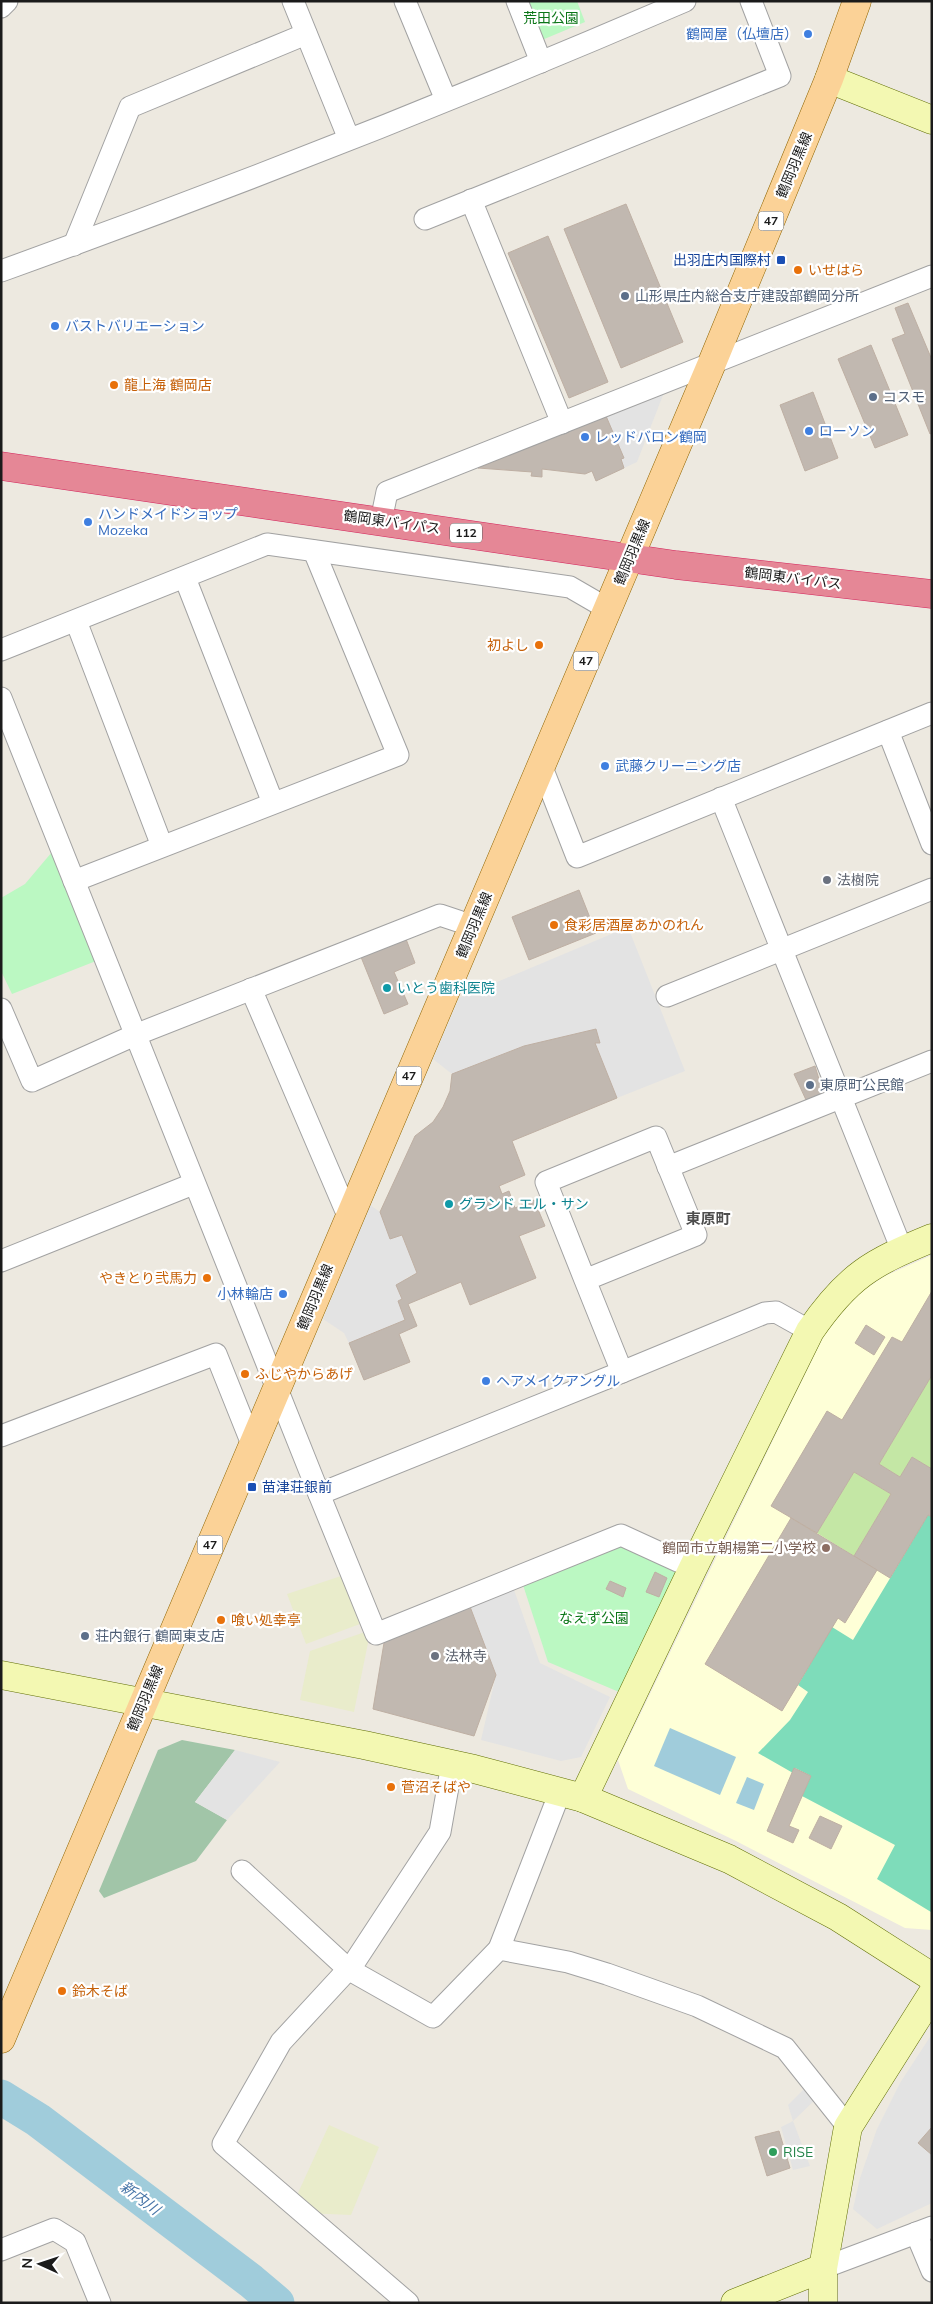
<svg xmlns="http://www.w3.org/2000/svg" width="933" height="2304" font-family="Mulish,'Noto Sans JP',sans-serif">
	<rect width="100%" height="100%" fill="#ede9e0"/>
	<polygon fill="#feffd7" points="932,1255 932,1930 905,1928 736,1841 628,1789 618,1760 823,1337 841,1311 862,1291 885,1276"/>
	<g fill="#e9eccb">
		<polygon points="341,1576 360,1624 306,1644 287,1594"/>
		<polygon points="365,1632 368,1643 354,1712 300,1700 310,1651"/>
		<polygon points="329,2125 379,2147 351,2215 304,2213 293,2204"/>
	</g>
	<g fill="#c4e7a5">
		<polygon points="932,1375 932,1469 912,1457 900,1477 879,1464"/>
		<polygon points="854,1472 891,1494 854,1556 817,1533"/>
	</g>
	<polygon fill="#a1c5a8" points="182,1740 235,1750 195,1802 227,1820 196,1861 104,1898 99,1891 158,1750"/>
	<g fill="#bbf8c2">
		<polygon points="526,1 577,1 585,22 542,40"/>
		<polygon points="52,852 96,961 12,994 1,971 1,898 25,884"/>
		<polygon points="623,1544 683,1572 619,1692 548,1662 523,1585"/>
	</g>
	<polygon fill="#7edcba" points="928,1515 932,1517 931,1912 877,1879 895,1845 802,1796 811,1776 795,1768 793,1773 758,1753 790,1720 808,1692 798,1685 832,1627 853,1640"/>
	<g fill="#e3e3e3">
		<polygon points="665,390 637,462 624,468 621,459 623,458 606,416"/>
		<polygon points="628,927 685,1071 617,1098 595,1043 600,1042 596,1029 524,1046 452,1074 433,1059 459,998"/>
		<polygon points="370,1205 380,1212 390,1239 402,1235 417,1273 406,1278 402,1299 398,1301 405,1320 349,1343 344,1333 323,1319"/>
		<polygon points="514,1590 540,1663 610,1697 581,1757 561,1761 481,1740 496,1675 469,1604"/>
		<polygon points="235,1750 280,1762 227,1820 195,1802"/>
		<polygon points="932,2034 932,2127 918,2143 932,2155 932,2203 877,2229 853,2209 860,2178 877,2129 900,2083"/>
		<polygon points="808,2085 818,2097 793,2121 810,2166 793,2170 781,2127 793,2121 788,2105"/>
	</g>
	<g fill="#a0ccdb">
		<polygon points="670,1728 736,1757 720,1795 654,1766"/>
		<polygon points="747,1777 764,1784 754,1810 736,1803"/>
	</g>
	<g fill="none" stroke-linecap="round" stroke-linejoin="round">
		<polyline stroke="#a0ccdb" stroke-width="35" points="1,2097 38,2120 251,2281 277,2303"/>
	</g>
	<g fill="#c1b8b0" stroke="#beafa3">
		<polygon points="626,204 683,342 621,368 564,229"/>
		<polygon points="548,236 608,382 569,398 508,253"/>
		<polygon points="908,303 932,360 932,433 930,434 892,339 905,334 895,308"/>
		<polygon points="871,345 908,435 875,448 838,359"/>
		<polygon points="813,392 838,458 805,471 780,405"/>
		<polygon points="606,416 624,458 621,459 624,468 596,481 592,471 585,474 542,469 542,477 531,476 532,472 478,468"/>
		<polygon points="579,890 596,933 529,960 512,917"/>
		<polygon points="406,939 415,963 394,972 408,1004 384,1014 361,957"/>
		<polygon points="596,1029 600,1043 595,1043 617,1098 512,1141 525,1175 499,1186 502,1194 509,1191 515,1208 534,1200 545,1226 519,1236 536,1278 470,1305 461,1282 408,1304 417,1326 399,1334 410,1362 364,1380 349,1343 405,1320 398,1301 402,1299 396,1285 417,1273 402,1235 390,1239 380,1212 415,1136 433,1122 443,1107 450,1091 452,1074 524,1046"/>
		<polygon points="815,1066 824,1096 807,1102 794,1074"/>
		<polygon points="932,1291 932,1375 879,1464 900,1477 912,1457 932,1469 932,1517 928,1515 890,1578 854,1556 891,1494 854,1472 817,1533 771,1506 827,1411 842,1420 892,1337 902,1342"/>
		<polygon points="866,1325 885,1337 874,1355 855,1343"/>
		<polygon points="791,1518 877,1570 845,1623 838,1618 782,1711 705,1664"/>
		<polygon points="655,1572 667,1578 659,1597 646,1592"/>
		<polygon points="610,1581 626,1588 623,1597 606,1589"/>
		<polygon points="469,1604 496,1675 474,1736 373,1709 385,1637"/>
		<polygon points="794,1768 811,1776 789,1826 799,1830 793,1843 767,1831"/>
		<polygon points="820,1816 842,1826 831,1849 809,1838"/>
		<polygon points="932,2127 932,2155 918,2143"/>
		<polygon points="779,2131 790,2168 767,2176 755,2137"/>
	</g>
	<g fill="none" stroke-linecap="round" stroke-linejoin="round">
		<defs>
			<g id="street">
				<polyline points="293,1 349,139"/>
				<polyline points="405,1 446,100"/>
				<polyline points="517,1 541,62"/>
				<polyline points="1,7 7,1"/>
				<polyline points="471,200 562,423"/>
				<polyline points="425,219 780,76 751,1"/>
				<polyline points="74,245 130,107 306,34"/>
				<path d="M1,271C232,188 460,98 685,1"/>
				<polyline points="381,521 387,492 932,276"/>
				<polyline points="185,578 273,803"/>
				<polyline points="76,621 162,846"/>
				<polyline points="1,650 267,544 570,587 608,609"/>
				<polyline points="1,698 319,1494 622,1372 585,1280 696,1235 656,1137 546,1182 585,1280"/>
				<polyline points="888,731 932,844"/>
				<polyline points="541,765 577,857 932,713"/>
				<polyline points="721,798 902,1250"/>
				<polyline points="74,881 398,755 314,551"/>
				<polyline points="251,989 349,1218"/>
				<polyline points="667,996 932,889"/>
				<polyline points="1,1009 32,1081 135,1035 440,915 473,926"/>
				<polyline points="668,1167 932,1061"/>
				<polyline points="1,1261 193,1184"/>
				<polyline points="622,1372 765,1313 776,1312 810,1331"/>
				<polyline points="1,1436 216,1354 252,1444"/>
				<polyline points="319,1494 376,1634 621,1535 693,1568"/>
				<polyline points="242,1871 348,1969 433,2017 499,1949 568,1962 607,1974 697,2006 785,2048 848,2127"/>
				<polyline points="499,1949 560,1792"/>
				<polyline points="916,2233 932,2271"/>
				<polyline points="1,2250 54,2229 75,2242 100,2303"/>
				<polyline points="823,2268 932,2227"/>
				<polyline points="408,2303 223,2144 281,2042 354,1963 440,1832 452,1764"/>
			</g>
			<g id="secondary">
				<polyline points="829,79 932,120"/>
				<polyline points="1,1675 364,1745 474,1769 583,1798 729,1859 838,1917 932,1977"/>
				<path d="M583,1798L693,1568L810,1331C848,1276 871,1263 932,1238"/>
				<polyline points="735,2303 823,2268"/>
				<polyline points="823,2303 823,2268 848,2127 932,1994"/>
			</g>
			<polyline id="primary" points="1,2039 712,363 829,79 857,1"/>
			<polyline id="highway" points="1,466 676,565 932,594"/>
		</defs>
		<use href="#street" stroke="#a2a2a2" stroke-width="23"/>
		<use href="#secondary" stroke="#606e05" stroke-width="29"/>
		<use href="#primary" stroke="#906501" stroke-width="29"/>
		<use href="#highway" stroke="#d3255c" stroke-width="29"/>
		<use href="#street" stroke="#fff" stroke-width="21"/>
		<use href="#secondary" stroke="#f3f8b2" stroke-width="28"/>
		<use href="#primary" stroke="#fbd297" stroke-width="28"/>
		<use href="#highway" stroke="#e58796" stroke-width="28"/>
	</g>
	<g fill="#3f7fe0" stroke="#fff" stroke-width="2">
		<circle cx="808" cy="34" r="5"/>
		<circle cx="55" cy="326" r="5"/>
		<circle cx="809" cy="431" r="5"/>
		<circle cx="585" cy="437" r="5"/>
		<circle cx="88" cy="522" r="5"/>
		<circle cx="605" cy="766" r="5"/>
		<circle cx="283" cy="1294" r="5"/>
		<circle cx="486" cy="1381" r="5"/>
	</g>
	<g fill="#1a4fb4" stroke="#fff" stroke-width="2">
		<rect x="776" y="255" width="10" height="10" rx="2.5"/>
		<rect x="247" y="1482" width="10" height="10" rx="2.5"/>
	</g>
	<g fill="#e8710a" stroke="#fff" stroke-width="2">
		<circle cx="798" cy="270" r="5"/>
		<circle cx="114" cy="385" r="5"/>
		<circle cx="539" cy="645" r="5"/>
		<circle cx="554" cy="925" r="5"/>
		<circle cx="207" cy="1278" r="5"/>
		<circle cx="245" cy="1374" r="5"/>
		<circle cx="221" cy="1620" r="5"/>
		<circle cx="391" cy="1787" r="5"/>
		<circle cx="62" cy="1991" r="5"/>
	</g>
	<g fill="#5c6f8a" stroke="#fff" stroke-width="2">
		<circle cx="625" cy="296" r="5"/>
		<circle cx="873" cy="397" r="5"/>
		<circle cx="810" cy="1085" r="5"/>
		<circle cx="85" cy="1636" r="5"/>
	</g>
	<g fill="#6b7280" stroke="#fff" stroke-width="2">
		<circle cx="827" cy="880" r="5"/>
		<circle cx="435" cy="1656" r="5"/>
	</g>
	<g fill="#0f9aa8" stroke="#fff" stroke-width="2">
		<circle cx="387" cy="988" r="5"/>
		<circle cx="449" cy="1204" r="5"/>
	</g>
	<circle fill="#8d6e63" stroke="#fff" stroke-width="2" cx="826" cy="1548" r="5"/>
	<circle fill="#2e9e5b" stroke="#fff" stroke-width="2" cx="773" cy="2152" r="5"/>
	<g text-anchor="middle" stroke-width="4.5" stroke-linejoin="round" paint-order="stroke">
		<g fill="#fff" stroke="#5f5f5f" stroke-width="1">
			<rect x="758.5" y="211.5" width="25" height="19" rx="4"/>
			<rect x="450" y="523.5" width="32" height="19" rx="4"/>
			<rect x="573.5" y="651.5" width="25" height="19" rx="4"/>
			<rect x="396.5" y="1066.5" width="25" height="19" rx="4"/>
			<rect x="197.5" y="1535.5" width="25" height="19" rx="4"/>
		</g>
		<g font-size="12" font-weight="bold" fill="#1b1b1b">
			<text x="771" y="225">47</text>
			<text x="466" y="537">112</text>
			<text x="586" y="665">47</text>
			<text x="409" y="1080">47</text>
			<text x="210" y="1549">47</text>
		</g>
		<g font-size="14" fill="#0c7618" stroke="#fff">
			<text x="551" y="23">荒田公園</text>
			<text x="594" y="1623">なえず公園</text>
		</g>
		<g font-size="14" fill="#366cbe" stroke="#fff" text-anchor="start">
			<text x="798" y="39" text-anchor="end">鶴岡屋（仏壇店）</text>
			<text x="65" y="331">バストバリエーション</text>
			<text x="819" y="436">ローソン</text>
			<text x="595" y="442">レッドバロン鶴岡</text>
			<text x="98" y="519">ハンドメイドショップ<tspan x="98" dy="16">Mozeka</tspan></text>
			<text x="615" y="771">武藤クリーニング店</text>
			<text x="273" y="1299" text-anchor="end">小林輪店</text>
			<text x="496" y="1386">ヘアメイクアングル</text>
		</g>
		<g font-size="14" fill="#1b1b1b" stroke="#fff">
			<text transform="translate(794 165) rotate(-67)" y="5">鶴岡羽黒線</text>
			<text transform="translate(392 522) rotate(8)" y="5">鶴岡東バイパス</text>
			<text transform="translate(632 552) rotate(-67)" y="5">鶴岡羽黒線</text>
			<text transform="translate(793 578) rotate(7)" y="5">鶴岡東バイパス</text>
			<text transform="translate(474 925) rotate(-67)" y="5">鶴岡羽黒線</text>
			<text transform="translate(315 1297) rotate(-67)" y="5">鶴岡羽黒線</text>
			<text transform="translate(145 1698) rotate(-67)" y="5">鶴岡羽黒線</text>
		</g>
		<g font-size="14" fill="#164399" stroke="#fff" text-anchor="end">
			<text x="771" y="265">出羽庄内国際村</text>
			<text x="262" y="1492" text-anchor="start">苗津荘銀前</text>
		</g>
		<g font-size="14" fill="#c56008" stroke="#fff" text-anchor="start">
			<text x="808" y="275">いせはら</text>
			<text x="124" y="390">龍上海 鶴岡店</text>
			<text x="529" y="650" text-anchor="end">初よし</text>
			<text x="564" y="930">食彩居酒屋あかのれん</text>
			<text x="197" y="1283" text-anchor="end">やきとり弐馬力</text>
			<text x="255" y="1379">ふじやからあげ</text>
			<text x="231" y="1625">喰い処幸亭</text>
			<text x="401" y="1792">菅沼そばや</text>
			<text x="72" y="1996">鈴木そば</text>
		</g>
		<g font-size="14" fill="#4e5e75" stroke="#fff" text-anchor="start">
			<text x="635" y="301">山形県庄内総合支庁建設部鶴岡分所</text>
			<text x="883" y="402">コスモ</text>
			<text x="820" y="1090">東原町公民館</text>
			<text x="95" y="1641">荘内銀行 鶴岡東支店</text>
		</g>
		<g font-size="14" fill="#5b616d" stroke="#fff" text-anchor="start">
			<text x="837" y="885">法樹院</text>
			<text x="445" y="1661">法林寺</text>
		</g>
		<g font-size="14" fill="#0d838f" stroke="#fff" text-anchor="start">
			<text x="397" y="993">いとう歯科医院</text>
			<text x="459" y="1209">グランド エル・サン</text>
		</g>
		<g font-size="14" fill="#785e54" stroke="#fff" text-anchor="end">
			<text x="816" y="1553">鶴岡市立朝楊第二小学校</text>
		</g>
		<g font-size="14" fill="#27864d" stroke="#fff" text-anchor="start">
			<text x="783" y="2157">RISE</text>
		</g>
		<g font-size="15" font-weight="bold" fill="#4e4e4e" stroke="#fff">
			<text x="708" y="1224">東原町</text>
		</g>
		<g font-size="15" font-style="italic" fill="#4976a8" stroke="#fff">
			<text transform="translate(140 2198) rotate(37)" y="5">新内川</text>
		</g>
	</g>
	<rect width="933" height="2304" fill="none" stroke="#1b1b1b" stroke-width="5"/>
	<g transform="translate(40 2264) rotate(273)" stroke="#ffffff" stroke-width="4" paint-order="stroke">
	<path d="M0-4L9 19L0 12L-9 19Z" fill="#1b1b1b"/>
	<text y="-8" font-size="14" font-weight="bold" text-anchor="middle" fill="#1b1b1b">N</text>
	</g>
</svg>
